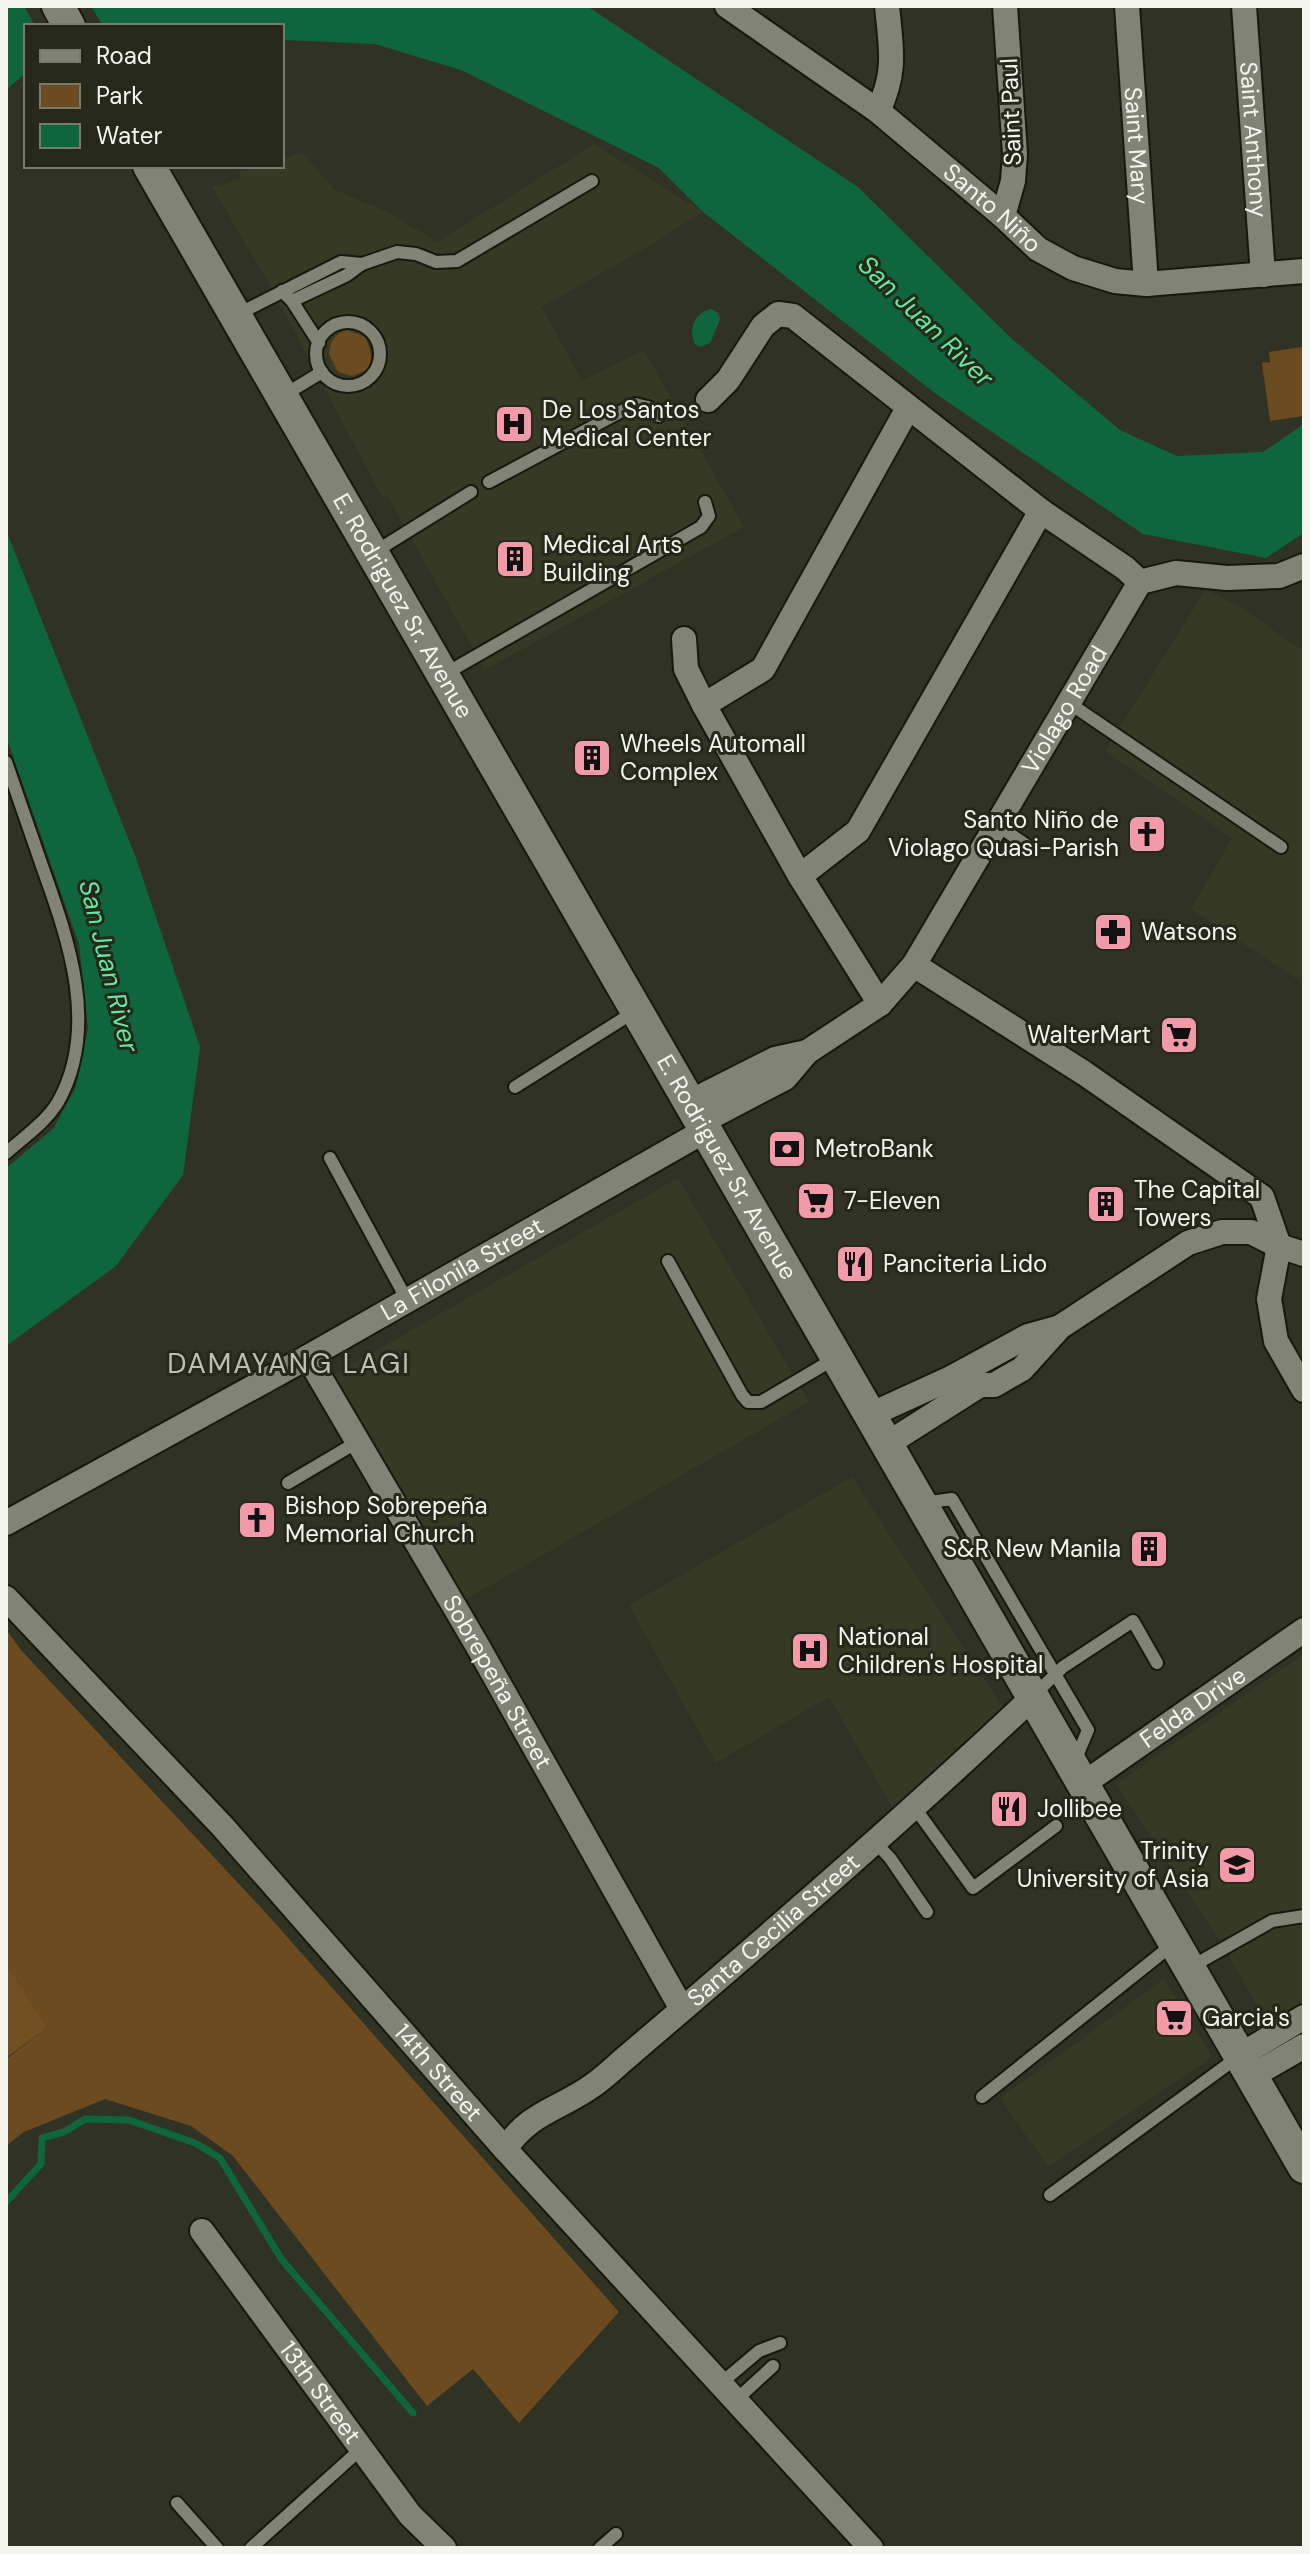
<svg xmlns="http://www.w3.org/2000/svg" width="1310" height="2554" font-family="'DM Sans',sans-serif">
	<rect width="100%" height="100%" fill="#303224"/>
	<g fill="#363924">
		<polygon points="594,144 703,212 649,246 542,307 582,381 644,350 744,527 485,670 387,495 382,497 268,282 212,187 241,179 239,172 259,166 282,166 282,159 302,152 335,190 388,212 437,242"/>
		<polygon points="1206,589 1240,607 1304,651 1304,984 1191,909 1232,838 1105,751"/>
		<polygon points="678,1178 809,1402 465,1600 329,1377"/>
		<polygon points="852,1477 1003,1708 895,1812 829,1697 716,1763 629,1605"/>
		<polygon points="1304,1654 1304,2008 1271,2030 1224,1947 1116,1784"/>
		<polygon points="1164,1979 1212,2057 1048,2167 1000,2098"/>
	</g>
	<g fill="#6b4b1f">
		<path d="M347,330L365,337C371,350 373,357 368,370L352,376L338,372L329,354C330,341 334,334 347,330Z"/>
		<polygon points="1302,347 1304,416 1270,421 1262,363 1270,362 1269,352"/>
		<polygon points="6,1629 21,1650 266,1913 619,2312 519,2423 473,2369 427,2406 233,2156 191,2126 105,2099 24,2132 6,2146 6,2059 48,2027 6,1963"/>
	</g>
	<polygon fill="#714f21" points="6,1963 48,2027 6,2058"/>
	<g fill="#0f663d">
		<polygon points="6,6 587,6 858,187 1012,339 1120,430 1177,456 1263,452 1304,424 1304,533 1266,558 1143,534 936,394 703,212 659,168 461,70 375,44 282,40 282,26 26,26 26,73 6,90"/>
		<path d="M711,309L718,313L720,320L710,343L701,347L695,344C688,329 694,314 711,309Z"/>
		<polygon points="6,530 136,858 200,1047 183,1175 116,1266 6,1346 6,1168 53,1129 76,1087 88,1028 79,944 6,736"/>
	</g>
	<polygon fill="#303224" points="24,6 91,6 103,26 35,26"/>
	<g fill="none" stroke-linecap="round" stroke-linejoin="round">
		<polyline stroke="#0f663d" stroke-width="7" points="6,2202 41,2164 42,2138 64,2132 85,2119 129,2120 195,2143 220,2158 282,2260 413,2413"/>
		<defs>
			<g id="lane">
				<polyline points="282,291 292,301 347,275 362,264 397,252 416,254 436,262 457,261 592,181"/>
				<polyline points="292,301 319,343"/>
				<polyline points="238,314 341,262 362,264"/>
				<circle cx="348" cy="354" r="32"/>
				<polyline points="284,395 322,372"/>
				<polyline points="489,482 635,404 648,407 659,416"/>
				<polyline points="373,553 471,492"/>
				<polyline points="443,675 701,527 709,516 705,502"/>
				<polyline points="1069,703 1281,847"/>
				<path d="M6,762C18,797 30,831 42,866C68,939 100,1027 58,1102C46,1122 24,1137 6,1153"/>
				<polyline points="997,825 1029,847"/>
				<polyline points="515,1087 634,1012"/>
				<polyline points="330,1158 407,1300"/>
				<polyline points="668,1261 742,1395 748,1402 761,1402 834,1359"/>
				<polyline points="288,1483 359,1441"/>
				<polyline points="922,1503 952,1499 1088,1730 1074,1763"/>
				<polyline points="1035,1694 1063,1667 1133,1621 1157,1663"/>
				<polyline points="915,1808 973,1888 1056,1826"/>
				<polyline points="874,1841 890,1858 927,1912"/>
				<polyline points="1189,1968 1272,1921 1304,1916"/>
				<polyline points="982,2097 1172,1945"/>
				<polyline points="1050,2195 1238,2057"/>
				<polyline points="720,2384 759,2351 780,2343"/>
				<polyline points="735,2401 773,2366"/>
				<polyline points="177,2503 217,2548"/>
				<polyline points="251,2548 362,2448"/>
				<polyline points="600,2548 616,2534"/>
			</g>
			<g id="street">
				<path id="s1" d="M727,6L878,111L1003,216L1038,249L1073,268L1115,281L1146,284L1304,271"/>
				<path id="s2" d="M1127,6L1146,284"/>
				<path id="s3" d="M1244,6L1263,275"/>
				<path d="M878,111C897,71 891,48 887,6"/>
				<polyline points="1003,216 1013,181 1015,154 1005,6"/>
				<polyline points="708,400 728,380 763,326 778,314 793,316 1041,511 1125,568 1140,582"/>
				<polyline points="684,639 686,669 704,705 800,876 880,1004"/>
				<polyline points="704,705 763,669 908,408"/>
				<polyline points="800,876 858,831 1041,511"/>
				<polyline points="914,965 1084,1073 1262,1197 1279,1246 1269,1299 1276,1341 1304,1390"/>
				<polyline points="690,1102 775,1059 807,1052"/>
				<path id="s4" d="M701,1122L785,1078L807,1052L880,1004L914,965L1140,582L1176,573L1227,578L1279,576L1304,566"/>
				<path id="s5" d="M308,1357L477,1645L682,2009"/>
				<polyline points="870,1415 949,1379 1028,1336 1057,1328"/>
				<polyline points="887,1444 980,1385 994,1385 1022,1369 1060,1327 1188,1243 1222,1232 1251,1232 1279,1246 1304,1254"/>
				<path id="s6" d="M6,1523L308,1357L706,1130"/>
				<path id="s7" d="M6,1598L223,1827L505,2149L871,2548"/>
				<path id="s8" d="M1083,1784L1304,1630"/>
				<polyline points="1241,2055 1304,2017"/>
				<polyline points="1252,2076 1304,2046"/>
				<path id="s9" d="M505,2149C530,2112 558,2110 592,2086C605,2077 617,2065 629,2055C766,1938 902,1821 1033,1697"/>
				<path id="s10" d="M202,2231L410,2515L444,2548"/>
			</g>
			<g id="secondary">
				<polyline points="58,6 69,26"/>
				<path id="s11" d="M149,166L1304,2167"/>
			</g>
		</defs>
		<use href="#lane" stroke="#18190d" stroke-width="16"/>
		<use href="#street" stroke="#18190d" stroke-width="28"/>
		<use href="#secondary" stroke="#18190d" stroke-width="36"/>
		<use href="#lane" stroke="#818474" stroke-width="12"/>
		<use href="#street" stroke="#818474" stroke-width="24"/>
		<use href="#secondary" stroke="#818474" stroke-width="32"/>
	</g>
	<defs>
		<symbol id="hospital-square" viewBox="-11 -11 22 22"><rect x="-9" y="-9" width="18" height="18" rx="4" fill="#f39aa8" stroke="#26281a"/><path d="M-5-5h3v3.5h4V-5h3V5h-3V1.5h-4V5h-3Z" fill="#111"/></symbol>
		<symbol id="building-square" viewBox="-11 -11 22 22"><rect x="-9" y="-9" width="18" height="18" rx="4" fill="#f39aa8" stroke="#26281a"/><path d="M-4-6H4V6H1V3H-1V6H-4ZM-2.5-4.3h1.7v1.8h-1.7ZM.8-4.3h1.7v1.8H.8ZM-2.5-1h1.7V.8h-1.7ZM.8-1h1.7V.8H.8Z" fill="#111"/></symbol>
		<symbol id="church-square" viewBox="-11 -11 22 22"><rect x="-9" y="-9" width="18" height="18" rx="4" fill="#f39aa8" stroke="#26281a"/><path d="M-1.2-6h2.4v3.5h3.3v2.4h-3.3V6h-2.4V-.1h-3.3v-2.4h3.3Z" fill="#111"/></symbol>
		<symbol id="pharmacy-square" viewBox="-11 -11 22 22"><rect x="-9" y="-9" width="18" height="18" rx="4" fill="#f39aa8" stroke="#26281a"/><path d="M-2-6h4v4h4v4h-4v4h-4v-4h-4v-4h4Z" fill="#111"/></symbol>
		<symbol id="supermarket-square" viewBox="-11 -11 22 22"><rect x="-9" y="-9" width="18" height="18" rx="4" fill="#f39aa8" stroke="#26281a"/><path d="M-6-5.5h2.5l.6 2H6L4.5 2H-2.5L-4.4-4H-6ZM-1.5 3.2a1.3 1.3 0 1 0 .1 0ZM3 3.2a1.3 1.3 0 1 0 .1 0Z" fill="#111"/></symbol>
		<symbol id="bank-square" viewBox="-11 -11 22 22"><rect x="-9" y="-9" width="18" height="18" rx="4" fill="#f39aa8" stroke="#26281a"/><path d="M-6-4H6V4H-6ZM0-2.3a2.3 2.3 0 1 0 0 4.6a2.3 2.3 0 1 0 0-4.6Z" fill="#111"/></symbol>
		<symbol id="restaurant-square" viewBox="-11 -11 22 22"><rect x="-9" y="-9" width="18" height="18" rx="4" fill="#f39aa8" stroke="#26281a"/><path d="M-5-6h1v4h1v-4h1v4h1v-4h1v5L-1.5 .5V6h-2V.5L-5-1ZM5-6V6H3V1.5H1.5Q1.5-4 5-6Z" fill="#111"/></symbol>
		<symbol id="university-square" viewBox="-11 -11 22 22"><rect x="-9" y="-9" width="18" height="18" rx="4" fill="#f39aa8" stroke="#26281a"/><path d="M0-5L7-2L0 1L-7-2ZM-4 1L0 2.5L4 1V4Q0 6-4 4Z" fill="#111"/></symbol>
	</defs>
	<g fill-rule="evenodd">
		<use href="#hospital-square" x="492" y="402" width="44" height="44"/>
		<use href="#building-square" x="493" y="537" width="44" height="44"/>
		<use href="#building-square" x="570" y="736" width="44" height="44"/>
		<use href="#church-square" x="1125" y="812" width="44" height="44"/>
		<use href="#pharmacy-square" x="1091" y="910" width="44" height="44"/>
		<use href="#supermarket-square" x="1157" y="1013" width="44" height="44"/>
		<use href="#bank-square" x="765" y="1127" width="44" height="44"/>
		<use href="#supermarket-square" x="794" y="1179" width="44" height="44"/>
		<use href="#building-square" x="1084" y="1182" width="44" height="44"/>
		<use href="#restaurant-square" x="833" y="1242" width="44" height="44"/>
		<use href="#church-square" x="235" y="1498" width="44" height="44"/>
		<use href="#building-square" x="1127" y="1527" width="44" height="44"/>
		<use href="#hospital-square" x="788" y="1629" width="44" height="44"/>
		<use href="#restaurant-square" x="987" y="1787" width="44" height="44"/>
		<use href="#university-square" x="1215" y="1843" width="44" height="44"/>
		<use href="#supermarket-square" x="1152" y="1996" width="44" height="44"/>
	</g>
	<g text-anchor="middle" stroke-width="6" stroke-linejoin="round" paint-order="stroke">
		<g font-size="24" fill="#f4f6ed" stroke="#26281a">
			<text transform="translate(1011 112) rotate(-92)" y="8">Saint Paul</text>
			<text dy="8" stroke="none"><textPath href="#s3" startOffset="134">Saint Anthony</textPath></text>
			<text dy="8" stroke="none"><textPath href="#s2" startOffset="140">Saint Mary</textPath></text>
			<text dy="8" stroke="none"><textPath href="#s1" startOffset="334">Santo Niño</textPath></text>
			<text dy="8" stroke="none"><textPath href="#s11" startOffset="508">E. Rodriguez Sr. Avenue</textPath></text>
			<text dy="8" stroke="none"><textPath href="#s4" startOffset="564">Violago Road</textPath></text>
			<text dy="8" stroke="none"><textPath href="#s11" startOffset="1156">E. Rodriguez Sr. Avenue</textPath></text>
			<text dy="8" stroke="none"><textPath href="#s6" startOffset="522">La Filonila Street</textPath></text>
			<text dy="8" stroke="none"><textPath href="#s5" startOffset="376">Sobrepeña Street</textPath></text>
			<text dy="8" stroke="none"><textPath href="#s8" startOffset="134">Felda Drive</textPath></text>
			<text dy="8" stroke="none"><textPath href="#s9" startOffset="348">Santa Cecilia Street</textPath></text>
			<text dy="8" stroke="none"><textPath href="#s7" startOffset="642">14th Street</textPath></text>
			<text dy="8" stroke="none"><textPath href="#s10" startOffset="200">13th Street</textPath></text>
		</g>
		<g font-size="24" fill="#f4f6ed" stroke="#26281a" text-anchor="start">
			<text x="542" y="418">De Los Santos<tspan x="542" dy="28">Medical Center</tspan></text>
			<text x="543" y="553">Medical Arts<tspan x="543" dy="28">Building</tspan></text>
			<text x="620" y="752">Wheels Automall<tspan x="620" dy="28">Complex</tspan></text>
			<text x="1119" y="828" text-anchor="end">Santo Niño de<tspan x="1119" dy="28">Violago Quasi-Parish</tspan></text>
			<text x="1141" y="940">Watsons</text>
			<text x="1151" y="1043" text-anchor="end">WalterMart</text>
			<text x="815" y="1157">MetroBank</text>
			<text x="1134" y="1198">The Capital<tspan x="1134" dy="28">Towers</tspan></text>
			<text x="844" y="1209">7-Eleven</text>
			<text x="883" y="1272">Panciteria Lido</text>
			<text x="285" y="1514">Bishop Sobrepeña<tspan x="285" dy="28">Memorial Church</tspan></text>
			<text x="1121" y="1557" text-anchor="end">S&amp;R New Manila</text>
			<text x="838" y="1645">National<tspan x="838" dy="28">Children's Hospital</tspan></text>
			<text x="1037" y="1817">Jollibee</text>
			<text x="1209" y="1859" text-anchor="end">Trinity<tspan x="1209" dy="28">University of Asia</tspan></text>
			<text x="1202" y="2026">Garcia's</text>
		</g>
		<g font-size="26" font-style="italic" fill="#63e9a0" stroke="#26281a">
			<text transform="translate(926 321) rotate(44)" y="9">San Juan River</text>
			<text transform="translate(109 966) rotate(76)" y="9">San Juan River</text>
		</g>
		<g font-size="28" letter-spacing="2" fill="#bec1b0" stroke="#26281a">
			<text x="289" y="1373">DAMAYANG LAGI</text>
		</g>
	</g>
	<rect width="1310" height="2554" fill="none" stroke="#f4f6ed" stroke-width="16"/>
	<rect x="24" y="24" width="260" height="144" fill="#26281a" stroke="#787a6e" stroke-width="2"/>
	<rect x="40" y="50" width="40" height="12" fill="#818474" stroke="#787a6e" stroke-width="2"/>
	<text x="96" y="64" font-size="24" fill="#f4f6ed">Road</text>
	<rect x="40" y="84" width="40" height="24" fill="#6b4b1f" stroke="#787a6e" stroke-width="2"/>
	<text x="96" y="104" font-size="24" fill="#f4f6ed">Park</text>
	<rect x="40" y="124" width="40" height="24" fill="#0f663d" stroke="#787a6e" stroke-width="2"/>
	<text x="96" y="144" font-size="24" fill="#f4f6ed">Water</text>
</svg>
